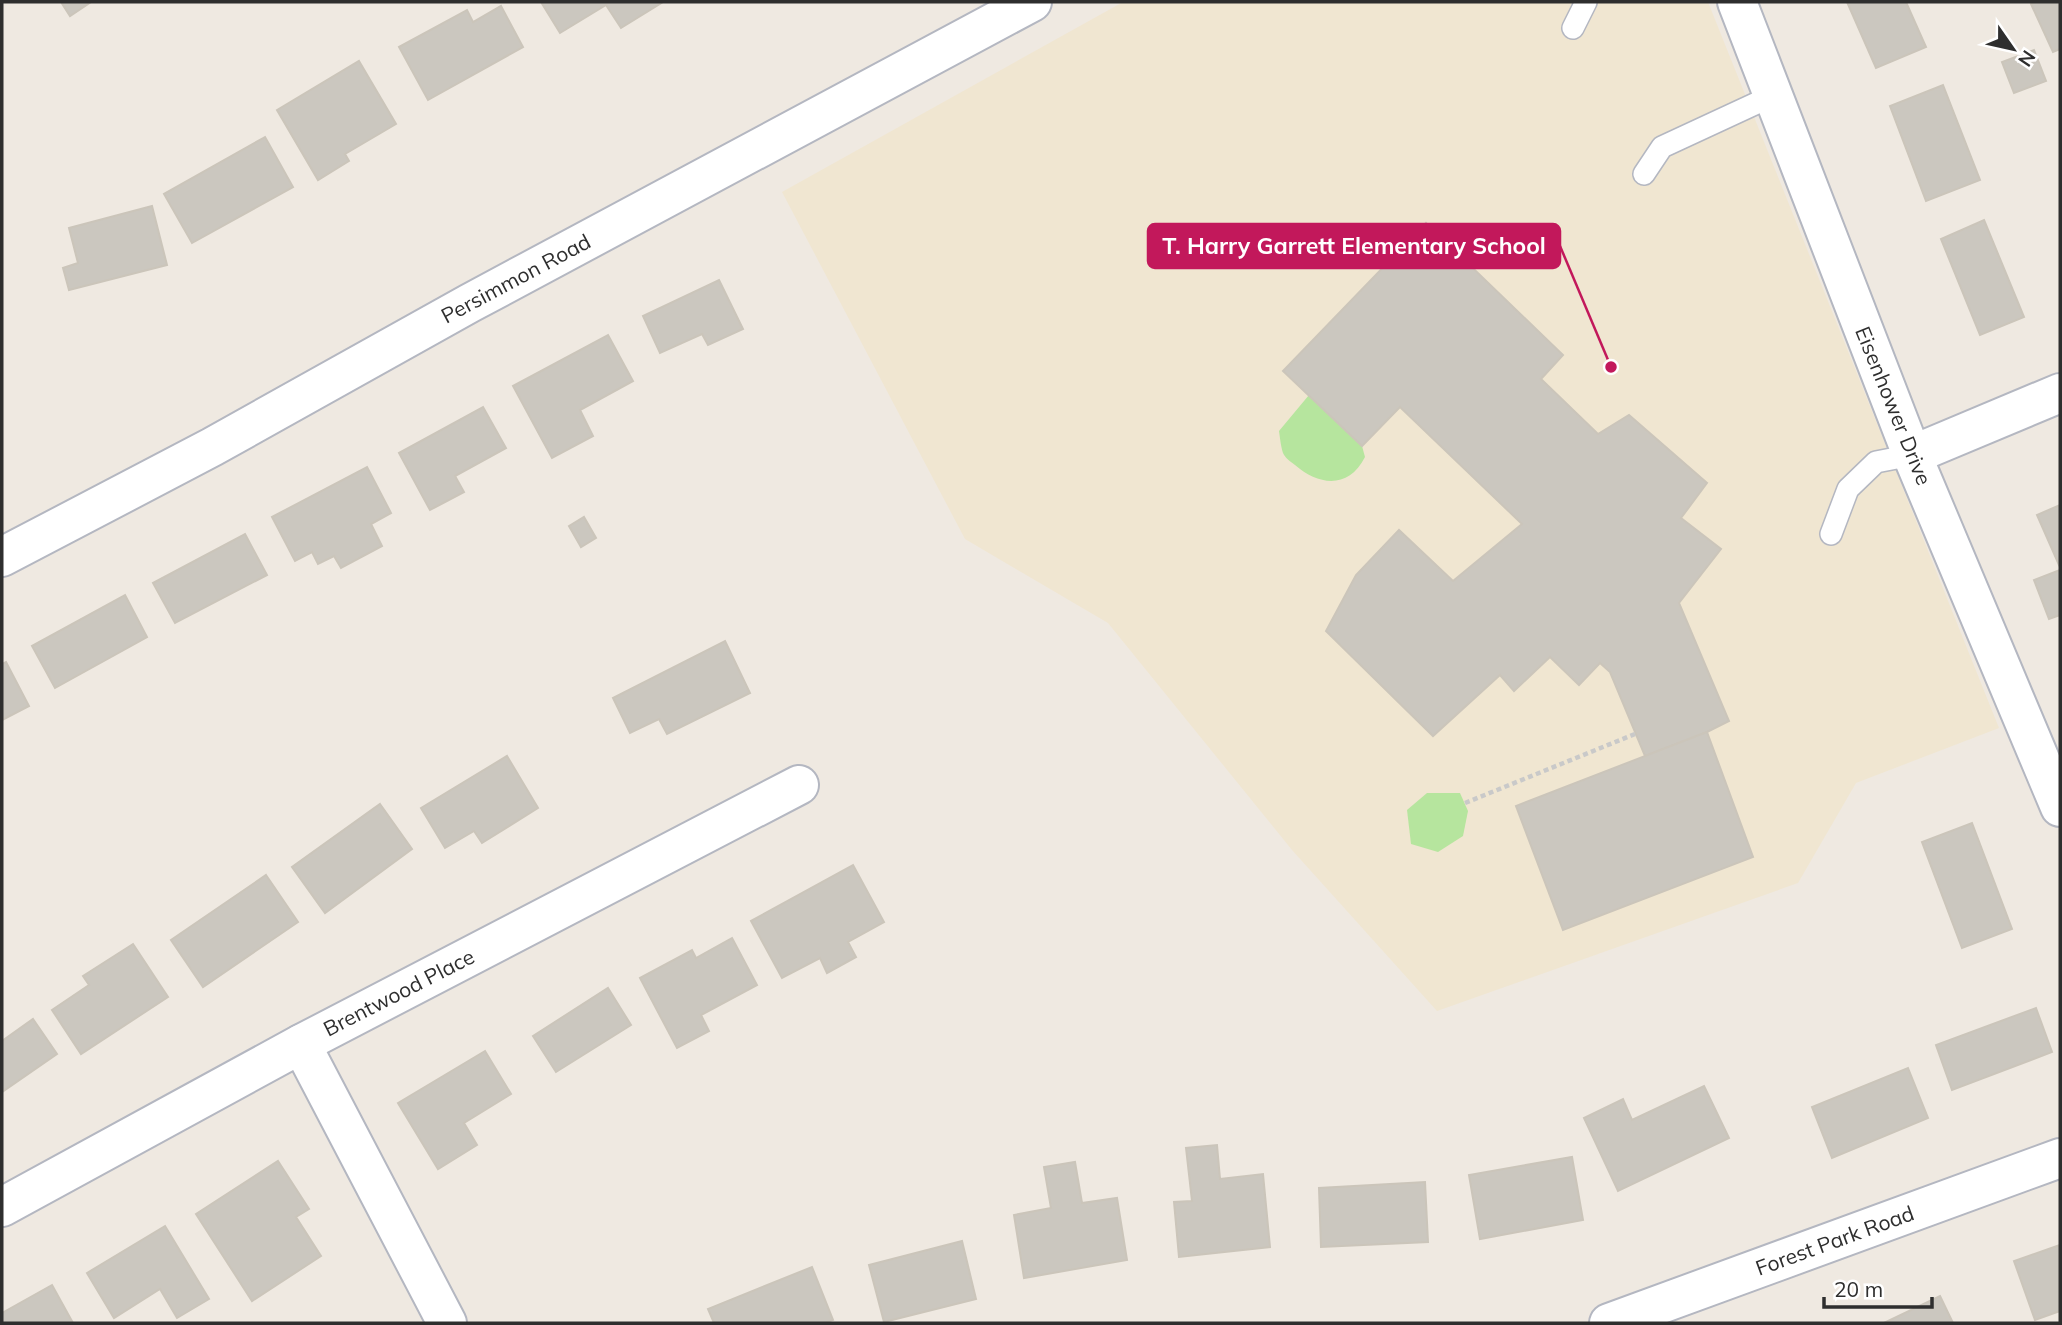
<svg xmlns="http://www.w3.org/2000/svg" width="2062" height="1325" font-family="Mulish,sans-serif">
	<rect width="100%" height="100%" fill="#efe9e1"/>
	<polygon fill="#f0e6d1" points="1123,2 1708,2 1999,728 1856,783 1798,883 1437,1011 1292,850 1108,623 965,539 782,192"/>
	<g fill="#b6e59e">
		<path d="M1309,395L1362,446L1365,457C1349,489 1319,486 1295,465C1291,462 1285,458 1283,453C1281,447 1280,438 1279,431Z"/>
		<polygon points="1427,793 1460,793 1468,811 1463,836 1438,852 1411,844 1407,810"/>
	</g>
	<g fill="#cbc7bf" stroke="#cbc5ba" stroke-width="2">
		<polygon points="61,2 91,2 70,16"/>
		<polygon points="541,2 663,2 621,28 606,5 560,33"/>
		<polygon points="1847,2 1906,2 1926,47 1876,68"/>
		<polygon points="2036,2 2060,2 2060,49 2053,52 2031,4"/>
		<polygon points="501,6 523,47 428,100 399,47 467,10 473,22"/>
		<polygon points="2034,50 2046,81 2014,93 2002,62"/>
		<polygon points="359,61 396,124 345,154 349,161 318,180 277,110"/>
		<polygon points="1943,85 1980,180 1926,201 1890,106"/>
		<polygon points="265,137 293,187 192,243 164,194"/>
		<polygon points="152,206 167,265 69,290 63,268 78,263 69,228"/>
		<polygon points="1984,220 2024,317 1980,335 1941,239"/>
		<polygon points="1426,223 1563,355 1541,379 1598,434 1629,415 1707,483 1681,518 1721,549 1679,603 1729,721 1707,732 1645,756 1610,672 1600,663 1579,685 1550,657 1514,691 1500,675 1433,736 1326,631 1356,575 1399,530 1453,581 1522,524 1400,407 1362,446 1283,371"/>
		<polygon points="719,280 743,329 708,345 702,334 660,353 643,316"/>
		<polygon points="608,335 633,381 580,410 593,436 552,458 513,386"/>
		<polygon points="483,407 506,448 455,476 464,492 430,510 399,453"/>
		<polygon points="367,467 391,513 371,524 382,546 341,568 334,556 318,564 312,552 295,561 272,517"/>
		<polygon points="2060,505 2060,564 2059,565 2037,515"/>
		<polygon points="584,517 596,538 581,547 569,526"/>
		<polygon points="245,534 267,575 175,623 153,583"/>
		<polygon points="2060,570 2060,615 2049,619 2034,580"/>
		<polygon points="125,595 147,637 55,688 32,646"/>
		<polygon points="725,641 750,693 667,734 659,719 630,733 613,698"/>
		<polygon points="6,662 29,706 2,720 2,664"/>
		<polygon points="1707,732 1753,857 1563,930 1516,806"/>
		<polygon points="507,756 538,808 482,843 474,831 445,848 421,808"/>
		<polygon points="380,804 412,849 325,913 292,867"/>
		<polygon points="1972,823 2012,929 1962,948 1922,842"/>
		<polygon points="853,865 884,922 848,942 856,957 827,973 820,958 782,978 751,921"/>
		<polygon points="266,875 298,922 203,987 171,940"/>
		<polygon points="732,938 757,985 701,1015 709,1031 677,1048 640,978 692,950 696,958"/>
		<polygon points="133,944 168,997 81,1054 52,1010 89,985 83,976"/>
		<polygon points="608,988 631,1025 556,1072 533,1036"/>
		<polygon points="2036,1008 2052,1052 1952,1090 1936,1045"/>
		<polygon points="33,1019 57,1054 2,1092 2,1041"/>
		<polygon points="485,1051 511,1094 464,1123 477,1145 438,1169 398,1103"/>
		<polygon points="1908,1068 1928,1118 1832,1158 1812,1107"/>
		<polygon points="1704,1086 1729,1138 1618,1191 1584,1118 1623,1099 1632,1120"/>
		<polygon points="1217,1145 1220,1179 1263,1174 1270,1247 1179,1257 1174,1202 1192,1201 1186,1148"/>
		<polygon points="1572,1157 1583,1220 1480,1239 1469,1175"/>
		<polygon points="278,1161 309,1209 296,1217 321,1256 252,1301 196,1214"/>
		<polygon points="1075,1162 1082,1203 1117,1198 1127,1260 1024,1278 1014,1215 1051,1208 1044,1167"/>
		<polygon points="1425,1182 1428,1242 1321,1247 1319,1188"/>
		<polygon points="165,1226 209,1299 177,1318 160,1289 114,1318 87,1273"/>
		<polygon points="962,1241 976,1299 884,1322 869,1265"/>
		<polygon points="2060,1245 2060,1311 2035,1320 2014,1261"/>
		<polygon points="812,1267 833,1320 824,1323 714,1323 708,1309"/>
		<polygon points="52,1285 73,1323 2,1323 2,1313"/>
		<polygon points="1940,1296 1953,1323 1884,1323"/>
	</g>
	<g fill="none" stroke-linecap="round" stroke-linejoin="round">
		<defs>
			<g id="service">
				<polyline points="1573,28 1586,2"/>
				<polyline points="1644,174 1662,147 1772,96"/>
				<polyline points="1831,534 1848,489 1876,462 1912,455"/>
			</g>
			<g id="minor">
				<polyline points="1912,455 2060,393"/>
				<polyline points="2,557 212,447 470,303 1032,2"/>
				<polyline points="301,1044 447,1323"/>
				<polyline points="2,1207 301,1044 799,785"/>
				<polyline points="1609,1323 2060,1158"/>
			</g>
			<polyline id="tertiary" points="1737,2 1912,455 2060,807"/>
		</defs>
		<use href="#service" stroke="#b4b7c1" stroke-width="24"/>
		<use href="#minor" stroke="#b4b7c1" stroke-width="42"/>
		<use href="#tertiary" stroke="#b4b7c1" stroke-width="42"/>
		<polyline stroke="#c9c9c9" stroke-width="4.5" stroke-dasharray="5 3.5" stroke-linecap="butt" points="1465,803 1635,734"/>
		<use href="#service" stroke="#fff" stroke-width="21"/>
		<use href="#minor" stroke="#fff" stroke-width="38"/>
		<use href="#tertiary" stroke="#fff" stroke-width="38"/>
	</g>
	<g text-anchor="middle" stroke-width="5" stroke-linejoin="round" paint-order="stroke">
		<g font-size="21" fill="#2e2e2e" stroke="#fff">
			<text transform="translate(516 279) rotate(-28)" y="7">Persimmon Road</text>
			<text transform="translate(1893 406) rotate(68)" y="7">Eisenhower Drive</text>
			<text transform="translate(399 993) rotate(-27)" y="7">Brentwood Place</text>
			<text transform="translate(1835 1241) rotate(-20)" y="7">Forest Park Road</text>
		</g>
	</g>
	<path fill="none" stroke="#c2185b" stroke-width="2.5" d="M1611 367L1560 246"/>
	<circle fill="#c2185b" stroke="#fff" stroke-width="2.5" cx="1611" cy="367" r="7"/>
	<rect fill="#c2185b" stroke="#c2185b" stroke-width="2.5" x="1148" y="224" width="412" height="44" rx="7"/>
	<g font-size="23" text-anchor="middle" font-weight="bold" fill="#fff">
		<text x="1354" y="254">T. Harry Garrett Elementary School</text>
	</g>
	<rect width="2062" height="1325" fill="none" stroke="#2e2e2e" stroke-width="7"/>
	<g transform="translate(2013 49) rotate(124)" stroke="#ffffff" stroke-width="5" paint-order="stroke">
	<path d="M0-5L12 26L0 18L-12 26Z" fill="#2e2e2e"/>
	<text y="-10" font-size="19" font-weight="bold" text-anchor="middle" fill="#2e2e2e">N</text>
	</g>
	<path d="M1824 1297v10h108v-10" fill="none" stroke="#2e2e2e" stroke-width="3.5"/>
	<text x="1834" y="1297" font-size="21" fill="#2e2e2e" stroke="#ffffff" stroke-width="5" paint-order="stroke">20 m</text>
</svg>
